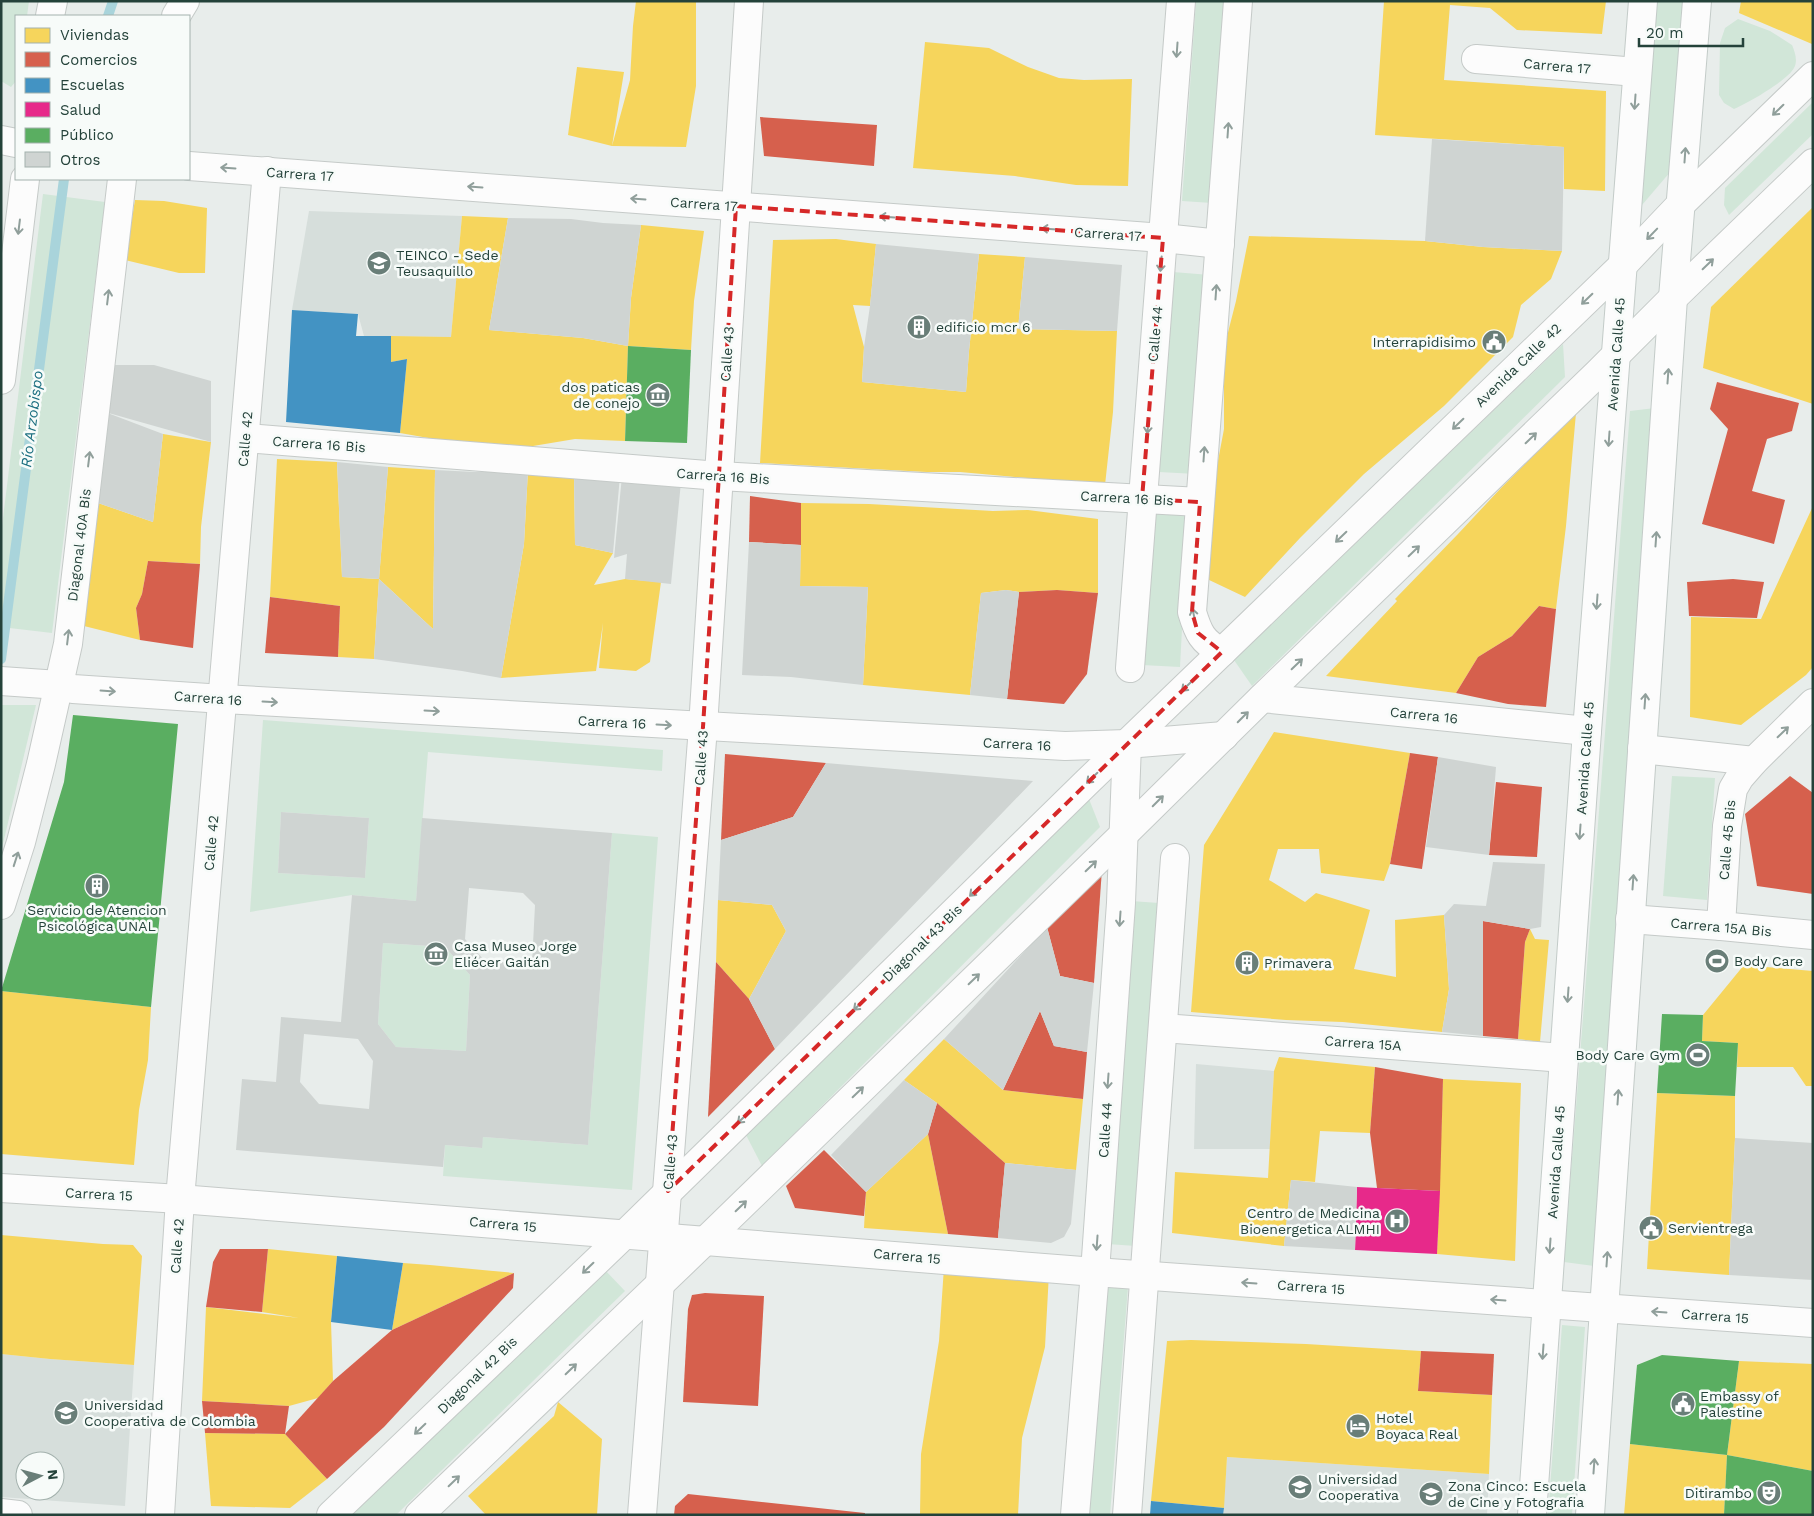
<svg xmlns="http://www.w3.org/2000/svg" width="1814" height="1516" font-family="'Work Sans',sans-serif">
	<rect width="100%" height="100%" fill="#e8edeb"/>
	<g fill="#d6dedb" fill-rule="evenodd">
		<polygon points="309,211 462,216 451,337 364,336 358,314 292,310"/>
		<polygon points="1196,1064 1274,1071 1270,1149 1194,1149"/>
		<path d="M1,1354L50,1359L134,1365L125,1506L1,1497ZM25,1461H55V1491H25Z"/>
		<polygon points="1227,1457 1489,1474 1487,1515 1223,1515"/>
	</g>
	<g fill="#d1e6d8" fill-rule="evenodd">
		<polygon points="4,1 29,1 27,16 16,16 16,81 11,87 1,81 1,4"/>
		<polygon points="1196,1 1227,1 1212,203 1182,201"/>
		<polygon points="1657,1 1684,1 1671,171 1642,205"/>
		<path d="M1738,19L1770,31L1792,45C1795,52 1798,61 1794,68C1788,80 1747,104 1734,109L1724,103L1719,95L1720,43L1725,28Z"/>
		<polygon points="1813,102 1813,134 1729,215 1724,205 1725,188"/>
		<polygon points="43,194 105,202 52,633 1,627 1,534"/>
		<polygon points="1173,272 1210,275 1196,474 1159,472"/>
		<polygon points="1563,344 1565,377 1252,686 1234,660"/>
		<polygon points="1655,408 1594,1266 1564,1262 1630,411"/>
		<polygon points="1150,513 1188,514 1180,667 1142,665"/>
		<polygon points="1,705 36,705 1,852"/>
		<path d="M263,720L663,750L662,771L428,752L416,901L352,895L250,912ZM281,812L369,818L365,878L278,873Z"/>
		<polygon points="1672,776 1715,778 1707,900 1663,896"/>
		<polygon points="1089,799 1100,827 762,1166 746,1135"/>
		<polygon points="612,833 658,837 632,1190 443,1176 445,1145 481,1148 483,1137 588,1145"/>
		<polygon points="1131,901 1159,903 1136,1246 1107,1244"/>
		<polygon points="383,943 445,947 470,975 466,1051 396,1047 378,1024"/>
		<polygon points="604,1269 625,1291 396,1515 345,1515"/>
		<polygon points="1106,1285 1128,1287 1110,1515 1088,1515"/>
		<polygon points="1562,1325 1585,1327 1572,1515 1548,1515"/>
	</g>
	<g fill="#f6d55c">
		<polygon points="636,1 696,1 696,86 686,147 612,146 568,135 577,67 624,72 612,146 630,80 633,26"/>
		<polygon points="1384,1 1606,1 1602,34 1517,30 1490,8 1450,5 1444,80 1606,91 1605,191 1564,189 1564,147 1375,135"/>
		<polygon points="1741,1 1813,1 1813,43 1812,44 1739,13"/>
		<polygon points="925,42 989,48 1028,67 1059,78 1084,80 1132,79 1128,186 1076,185 1015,176 913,168"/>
		<polygon points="135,200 164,201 207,208 205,273 179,273 125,260"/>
		<polygon points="1813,207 1813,404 1703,368 1711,307"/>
		<polygon points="462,216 508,218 489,330 583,338 628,346 625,441 575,439 521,448 440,440 400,433 407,359 391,362 391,336 451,337"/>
		<polygon points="641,225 704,231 694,301 691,350 628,346 631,298"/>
		<polygon points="1249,236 1425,241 1483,247 1562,251 1551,279 1521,305 1513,337 1444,406 1364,474 1300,538 1245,597 1207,579 1214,482 1224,429 1224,348 1236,301"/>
		<polygon points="836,239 876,244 870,306 853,305 864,347 862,382 966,392 969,351 979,254 1025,257 1018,329 1117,331 1113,412 1105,485 960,472 927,472 760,463 773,240"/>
		<polygon points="1576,413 1566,526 1556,609 1539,606 1512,636 1478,657 1456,693 1326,676 1397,601 1395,599 1458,534 1501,488"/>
		<polygon points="163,434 211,442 201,527 200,564 148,561 142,594 136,608 140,640 84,626 91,550 98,503 153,522"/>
		<polygon points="277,459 337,462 342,577 379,579 374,659 338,657 340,606 270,597"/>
		<polygon points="388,467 435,470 433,629 379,579"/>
		<polygon points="528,470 574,471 575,545 613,553 594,585 625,579 661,582 650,662 636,671 599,668 603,623 596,671 501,678 524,544"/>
		<polygon points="801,503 869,504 993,511 1028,510 1098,519 1098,593 1057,590 1019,592 1006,590 981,593 970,695 863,685 868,587 800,586"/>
		<polygon points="1813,506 1813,667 1806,675 1741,725 1690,717 1691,617 1761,619"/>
		<polygon points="1274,732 1410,753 1390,864 1384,881 1321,873 1319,849 1278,849 1269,880 1305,902 1316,893 1370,910 1354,969 1396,977 1395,920 1444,915 1449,989 1442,1032 1343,1022 1286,1020 1191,1012 1204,845"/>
		<polygon points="718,900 772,905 786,931 749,999 716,962"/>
		<polygon points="1530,929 1535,939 1549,940 1540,1042 1518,1039 1525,942"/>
		<polygon points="1744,965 1813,971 1813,1086 1806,1086 1793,1067 1737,1067 1738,1043 1702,1041 1703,1015"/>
		<polygon points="1,991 151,1007 148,1060 139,1110 134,1165 1,1154"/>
		<polygon points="944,1039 1003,1090 1083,1099 1076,1170 1005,1163 937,1103 904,1080"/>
		<polygon points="1279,1057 1375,1067 1370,1133 1320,1131 1315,1182 1291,1180 1284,1246 1172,1233 1175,1172 1268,1178 1274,1071"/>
		<polygon points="1443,1079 1521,1083 1515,1261 1437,1254"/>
		<polygon points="1657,1093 1735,1096 1735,1138 1729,1275 1647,1269"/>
		<polygon points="928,1134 948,1234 864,1228 866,1192"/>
		<polygon points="1,1235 103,1244 133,1245 142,1256 134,1365 50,1359 1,1354"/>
		<polygon points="268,1249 337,1256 331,1322 333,1381 318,1398 289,1406 202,1401 206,1307 299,1318 262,1312"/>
		<polygon points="403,1263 430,1265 514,1273 392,1330"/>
		<polygon points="944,1267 1049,1273 1045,1347 1022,1438 1018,1515 920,1515 921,1454 939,1341"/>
		<polygon points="1191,1340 1306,1344 1421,1351 1418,1391 1492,1395 1489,1474 1227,1457 1224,1508 1151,1501 1167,1341"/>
		<polygon points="1739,1361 1813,1364 1813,1471 1727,1455"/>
		<polygon points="558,1402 602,1439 597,1515 486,1515 468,1496 554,1416"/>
		<polygon points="205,1433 285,1434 327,1479 290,1508 211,1506"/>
		<polygon points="1630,1444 1727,1455 1724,1515 1624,1515"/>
	</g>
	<g fill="#d6604d">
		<polygon points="760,117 877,125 874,166 764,156"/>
		<polygon points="1717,382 1799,403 1792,431 1767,439 1752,491 1785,500 1774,544 1702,524 1728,429 1710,409"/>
		<polygon points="750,496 801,503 801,545 749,542"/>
		<polygon points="148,561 200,564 193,648 140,640 136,608 142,594"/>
		<polygon points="1733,579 1764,582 1757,618 1689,616 1687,582"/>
		<polygon points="1057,590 1098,593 1087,674 1064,704 1007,699 1019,592"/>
		<polygon points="270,597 340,606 338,657 265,653"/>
		<polygon points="1539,606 1556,609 1546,707 1508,704 1456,693 1478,657 1512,636"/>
		<polygon points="1410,753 1438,757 1422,869 1390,864"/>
		<polygon points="725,754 826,763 793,817 721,840"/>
		<polygon points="1790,776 1813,793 1813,894 1757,886 1745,814"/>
		<polygon points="1496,782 1542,787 1537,857 1489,855"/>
		<polygon points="1102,869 1094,983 1060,976 1047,927"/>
		<polygon points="1483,921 1530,929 1525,942 1518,1039 1483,1036"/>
		<polygon points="716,962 749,999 775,1049 708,1117"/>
		<polygon points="1040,1011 1054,1046 1087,1052 1083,1099 1003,1090"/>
		<polygon points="1375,1067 1443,1079 1440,1191 1377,1188 1370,1133"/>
		<polygon points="937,1103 1005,1163 998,1238 948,1234 928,1134"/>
		<polygon points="824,1150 866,1192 864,1216 795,1208 786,1186"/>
		<polygon points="220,1249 268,1249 262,1312 206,1307 213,1262"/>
		<polygon points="514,1273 513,1288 384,1427 327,1479 285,1434 333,1381 392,1330"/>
		<polygon points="705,1293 764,1296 758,1406 683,1402 688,1309 692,1295"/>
		<polygon points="1421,1351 1494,1354 1492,1395 1418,1391"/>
		<polygon points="202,1401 289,1406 285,1434 205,1433"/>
		<polygon points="688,1494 865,1513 865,1515 674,1515 675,1506"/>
	</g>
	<g fill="#4393c3">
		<polygon points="292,310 358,314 356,336 391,336 391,362 407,359 400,433 286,422"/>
		<polygon points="337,1256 403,1263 392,1330 331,1322"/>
		<polygon points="1151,1501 1224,1508 1223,1515 1150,1515"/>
	</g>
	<polygon fill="#e7298a" points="1357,1187 1440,1191 1437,1254 1355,1250"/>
	<g fill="#5aae61">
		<polygon points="628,346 691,350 687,443 625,441"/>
		<polygon points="73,715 178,724 151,1007 1,991 64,782"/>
		<polygon points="1662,1014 1703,1015 1702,1041 1738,1043 1735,1096 1657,1093"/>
		<polygon points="1662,1355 1739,1361 1727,1455 1630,1444 1637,1365"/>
		<polygon points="1727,1455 1813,1471 1813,1515 1724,1515"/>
	</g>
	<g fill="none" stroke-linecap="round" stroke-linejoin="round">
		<g stroke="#a9d4db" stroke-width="10">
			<polyline points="108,16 113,1"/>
			<polyline points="1,659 64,179"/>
		</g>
	</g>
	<g fill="#cfd4d2" fill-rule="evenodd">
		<polygon points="1432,139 1564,147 1562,251 1483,247 1425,241"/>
		<polygon points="508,218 571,219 603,223 641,225 631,298 628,346 583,338 489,330"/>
		<polygon points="876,244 979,254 969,351 966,392 862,382 864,347 870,306"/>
		<polygon points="1025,257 1122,265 1117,331 1018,329"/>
		<polygon points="114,365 154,365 211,381 211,442 105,412 163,434 153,522 98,503 102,411"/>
		<polygon points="337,462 388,467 379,579 342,577"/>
		<polygon points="435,470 475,472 528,470 524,544 501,678 462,671 374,659 379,579 433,629"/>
		<polygon points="574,471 620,476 613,553 575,545"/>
		<polygon points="622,476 681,482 671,584 625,579 627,554 614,558"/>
		<polygon points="749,542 801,545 800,586 868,587 863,685 791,677 742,675"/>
		<polygon points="1006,590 1019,592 1007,699 970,695 981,593"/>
		<polygon points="1438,757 1496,767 1489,855 1426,847"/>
		<polygon points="826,763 1033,781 775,1049 749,999 786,931 772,905 718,900 721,840 793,817"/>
		<polygon points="281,812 369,818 365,878 278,873"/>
		<path d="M422,818L612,833L588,1145L483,1137L482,1148L445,1145L443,1167L236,1150L242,1079L276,1082L281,1017L341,1022L352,895L416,901ZM469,888L523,893L535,905L532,964L485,961L465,939ZM383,943L445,947L470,975L466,1051L396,1047L378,1024ZM304,1034L358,1039L373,1061L369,1109L319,1104L300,1082Z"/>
		<polygon points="1493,862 1545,864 1541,927 1530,929 1483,921 1483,1036 1442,1032 1449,989 1444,915 1454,904 1486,906"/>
		<polygon points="1047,927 1060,976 1094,983 1087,1052 1054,1046 1040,1011 1003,1090 944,1039"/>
		<polygon points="904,1080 937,1103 928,1134 866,1192 831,1155"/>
		<polygon points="1735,1138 1813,1143 1813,1280 1729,1275"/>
		<polygon points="1005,1163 1076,1170 1071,1224 1064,1237 1051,1243 998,1238"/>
		<polygon points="1291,1180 1357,1187 1355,1250 1284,1246"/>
	</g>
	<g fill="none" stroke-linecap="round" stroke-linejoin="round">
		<defs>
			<g id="minor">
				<polyline points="1476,59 1637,72"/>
				<polyline points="189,166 1163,238 1220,244"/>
				<polyline points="246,438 719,476 1200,502"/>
				<path d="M1222,652C1202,642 1198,632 1192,612L1238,1"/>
				<polyline points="1130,668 1181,1"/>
				<polyline points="1,681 59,685 73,689 223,699 1065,746 1127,744 1224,736"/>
				<polyline points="1262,698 1587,731"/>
				<polyline points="1642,749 1754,761"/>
				<polyline points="1630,919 1721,926 1813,935"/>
				<polyline points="1721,926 1727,826 1733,789 1740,777 1754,761 1813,703"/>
				<polyline points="1163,1028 1564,1058"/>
				<polyline points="1,1188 180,1199 1095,1272 1813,1323"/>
				<polyline points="1,1513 18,1515"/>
				<polyline points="160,1515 180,1199 267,171"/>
				<polyline points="642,1515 703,727 749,1"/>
				<polyline points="1075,1515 1095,1272 1121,903 1127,744"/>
				<polyline points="1127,1515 1175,858"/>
			</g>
			<g id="tertiary">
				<polyline points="50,16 53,1"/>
				<polyline points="176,16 185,1"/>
				<polyline points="1,140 16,143"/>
				<polyline points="1,380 25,179"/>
				<polyline points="1,905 21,842 41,764 68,644 122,179"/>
				<polyline points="331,1515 624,1235 1086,783 1623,265 1681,204 1813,76"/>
				<polyline points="419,1515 706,1240 1123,835 1262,698 1598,373 1673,298 1813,163"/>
			</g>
			<g id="secondary">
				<polyline points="1532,1515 1587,731 1643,1"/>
				<polyline points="1590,1515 1673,298 1697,1"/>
			</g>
		</defs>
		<use href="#minor" stroke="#c5cac8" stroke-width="30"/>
		<use href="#tertiary" stroke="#c5cac8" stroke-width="30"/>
		<use href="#secondary" stroke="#c3cbc8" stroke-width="30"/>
		<use href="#minor" stroke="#fcfcfc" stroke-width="28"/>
		<use href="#tertiary" stroke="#fcfcfc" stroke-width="28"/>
		<use href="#secondary" stroke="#fcfcfc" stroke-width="28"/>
	</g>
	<defs><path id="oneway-shaft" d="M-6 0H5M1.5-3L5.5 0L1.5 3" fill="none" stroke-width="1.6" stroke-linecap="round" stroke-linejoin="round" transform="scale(1.25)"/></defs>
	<g stroke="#909f9b">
		<use href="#oneway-shaft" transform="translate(1177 50) rotate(94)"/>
		<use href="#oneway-shaft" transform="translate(1635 102) rotate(94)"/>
		<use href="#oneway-shaft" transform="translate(1778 110) rotate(136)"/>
		<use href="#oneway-shaft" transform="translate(1228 130) rotate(-86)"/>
		<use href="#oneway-shaft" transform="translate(1685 155) rotate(-86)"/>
		<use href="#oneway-shaft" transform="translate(228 168) rotate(-176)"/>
		<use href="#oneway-shaft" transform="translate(475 187) rotate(-176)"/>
		<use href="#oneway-shaft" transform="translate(638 199) rotate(-176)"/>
		<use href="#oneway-shaft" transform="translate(887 217) rotate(-176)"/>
		<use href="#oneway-shaft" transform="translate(19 227) rotate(97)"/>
		<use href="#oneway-shaft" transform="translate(1049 229) rotate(-176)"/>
		<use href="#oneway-shaft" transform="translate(1652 234) rotate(134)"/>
		<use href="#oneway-shaft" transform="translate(1161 264) rotate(95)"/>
		<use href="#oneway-shaft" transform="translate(1708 264) rotate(-44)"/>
		<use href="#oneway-shaft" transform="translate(1216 292) rotate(-86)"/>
		<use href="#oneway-shaft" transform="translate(108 297) rotate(-83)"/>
		<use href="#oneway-shaft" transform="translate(1587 299) rotate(136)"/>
		<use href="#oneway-shaft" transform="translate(1668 376) rotate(-86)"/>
		<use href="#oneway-shaft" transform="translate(1458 424) rotate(136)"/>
		<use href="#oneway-shaft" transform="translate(1148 426) rotate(95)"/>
		<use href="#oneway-shaft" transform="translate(1531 438) rotate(-44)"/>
		<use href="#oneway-shaft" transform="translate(1609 439) rotate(94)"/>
		<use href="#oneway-shaft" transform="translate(1204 454) rotate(-86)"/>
		<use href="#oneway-shaft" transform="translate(89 459) rotate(-83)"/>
		<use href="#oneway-shaft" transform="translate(1341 537) rotate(136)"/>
		<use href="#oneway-shaft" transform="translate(1656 539) rotate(-86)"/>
		<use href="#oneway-shaft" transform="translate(1414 551) rotate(-44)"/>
		<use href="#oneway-shaft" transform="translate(1597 602) rotate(94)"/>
		<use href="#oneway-shaft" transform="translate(1194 616) rotate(-101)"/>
		<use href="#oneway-shaft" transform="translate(68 637) rotate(-83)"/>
		<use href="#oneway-shaft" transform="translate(1297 664) rotate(-44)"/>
		<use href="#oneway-shaft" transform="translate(1187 686) rotate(136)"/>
		<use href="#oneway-shaft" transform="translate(108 691) rotate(4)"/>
		<use href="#oneway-shaft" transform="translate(1645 701) rotate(-86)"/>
		<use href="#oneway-shaft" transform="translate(270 702) rotate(3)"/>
		<use href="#oneway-shaft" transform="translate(432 711) rotate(3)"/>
		<use href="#oneway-shaft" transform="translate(1243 717) rotate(-45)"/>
		<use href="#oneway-shaft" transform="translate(664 725) rotate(3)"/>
		<use href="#oneway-shaft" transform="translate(1783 732) rotate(-44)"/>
		<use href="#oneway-shaft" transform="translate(1092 778) rotate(136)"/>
		<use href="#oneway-shaft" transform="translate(1158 801) rotate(-45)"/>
		<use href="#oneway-shaft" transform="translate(1580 832) rotate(94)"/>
		<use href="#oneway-shaft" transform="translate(16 859) rotate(-72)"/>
		<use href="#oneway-shaft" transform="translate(1091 866) rotate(-44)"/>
		<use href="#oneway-shaft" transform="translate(1633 882) rotate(-86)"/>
		<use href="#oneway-shaft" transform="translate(975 891) rotate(136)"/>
		<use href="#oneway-shaft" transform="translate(1120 919) rotate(94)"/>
		<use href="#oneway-shaft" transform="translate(974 979) rotate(-44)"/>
		<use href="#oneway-shaft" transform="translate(1568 995) rotate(94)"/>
		<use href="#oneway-shaft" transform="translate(859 1005) rotate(136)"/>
		<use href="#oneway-shaft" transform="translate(1108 1081) rotate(94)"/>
		<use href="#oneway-shaft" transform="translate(858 1092) rotate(-44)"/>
		<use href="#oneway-shaft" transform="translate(1618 1097) rotate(-86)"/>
		<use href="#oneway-shaft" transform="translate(743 1118) rotate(136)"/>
		<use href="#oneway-shaft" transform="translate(741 1206) rotate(-44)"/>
		<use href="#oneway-shaft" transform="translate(1097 1243) rotate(94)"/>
		<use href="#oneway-shaft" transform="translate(1550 1246) rotate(94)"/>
		<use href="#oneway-shaft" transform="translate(1607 1259) rotate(-86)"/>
		<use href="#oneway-shaft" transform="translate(588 1268) rotate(136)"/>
		<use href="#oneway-shaft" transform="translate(1249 1283) rotate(-176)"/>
		<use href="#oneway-shaft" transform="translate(1498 1300) rotate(-176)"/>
		<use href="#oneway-shaft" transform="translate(1659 1312) rotate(-176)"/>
		<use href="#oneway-shaft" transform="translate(1543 1352) rotate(94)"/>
		<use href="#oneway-shaft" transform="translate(571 1369) rotate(-44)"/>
		<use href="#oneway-shaft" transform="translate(420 1429) rotate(136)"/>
		<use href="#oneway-shaft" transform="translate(1594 1466) rotate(-86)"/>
		<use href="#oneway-shaft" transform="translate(454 1481) rotate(-44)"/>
	</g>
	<path fill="none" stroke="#d62828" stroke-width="4" stroke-dasharray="10 6" stroke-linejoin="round" d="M736,206L1163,238L1142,499L1200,502L1192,612L1198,633L1222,652L668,1191L703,727Z"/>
	<defs>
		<symbol id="university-disc" viewBox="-11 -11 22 22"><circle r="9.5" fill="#697e78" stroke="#f7fbf9"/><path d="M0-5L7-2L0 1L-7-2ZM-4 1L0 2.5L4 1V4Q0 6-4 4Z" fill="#fff"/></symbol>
		<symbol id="building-disc" viewBox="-11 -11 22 22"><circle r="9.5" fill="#697e78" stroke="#f7fbf9"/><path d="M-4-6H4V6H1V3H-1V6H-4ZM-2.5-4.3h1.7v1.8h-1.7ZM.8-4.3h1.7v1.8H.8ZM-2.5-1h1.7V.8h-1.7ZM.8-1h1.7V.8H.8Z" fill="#fff"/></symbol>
		<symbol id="civic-disc" viewBox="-11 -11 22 22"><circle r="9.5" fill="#697e78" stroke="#f7fbf9"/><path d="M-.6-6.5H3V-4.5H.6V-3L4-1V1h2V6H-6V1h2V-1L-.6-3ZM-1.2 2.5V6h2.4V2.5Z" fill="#fff"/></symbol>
		<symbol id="museum-disc" viewBox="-11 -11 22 22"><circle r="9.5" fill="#697e78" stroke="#f7fbf9"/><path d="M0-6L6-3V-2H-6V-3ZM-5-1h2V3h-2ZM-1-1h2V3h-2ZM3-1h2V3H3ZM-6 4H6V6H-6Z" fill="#fff"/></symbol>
		<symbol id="stadium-disc" viewBox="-11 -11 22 22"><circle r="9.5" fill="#697e78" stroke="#f7fbf9"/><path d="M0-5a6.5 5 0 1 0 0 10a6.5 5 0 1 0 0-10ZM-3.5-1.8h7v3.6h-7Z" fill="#fff"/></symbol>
		<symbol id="hospital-disc" viewBox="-11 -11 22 22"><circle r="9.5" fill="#697e78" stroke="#f7fbf9"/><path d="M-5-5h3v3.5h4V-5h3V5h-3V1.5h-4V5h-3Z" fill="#fff"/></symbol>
		<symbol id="hotel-disc" viewBox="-11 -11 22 22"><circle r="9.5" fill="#697e78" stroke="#f7fbf9"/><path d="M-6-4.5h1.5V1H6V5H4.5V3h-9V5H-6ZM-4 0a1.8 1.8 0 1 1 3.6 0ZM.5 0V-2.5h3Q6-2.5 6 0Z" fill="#fff"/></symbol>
		<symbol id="theatre-disc" viewBox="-11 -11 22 22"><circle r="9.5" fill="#697e78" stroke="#f7fbf9"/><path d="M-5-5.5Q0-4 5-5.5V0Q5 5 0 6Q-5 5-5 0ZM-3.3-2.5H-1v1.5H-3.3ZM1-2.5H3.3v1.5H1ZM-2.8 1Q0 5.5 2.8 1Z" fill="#fff"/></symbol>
	</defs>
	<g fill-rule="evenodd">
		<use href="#university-disc" x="365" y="249" width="28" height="28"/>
		<use href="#building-disc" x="905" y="313" width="28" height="28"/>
		<use href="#civic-disc" x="1480" y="328" width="28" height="28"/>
		<use href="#museum-disc" x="644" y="381" width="28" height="28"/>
		<use href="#building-disc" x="83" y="872" width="28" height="28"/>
		<use href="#museum-disc" x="422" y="940" width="28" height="28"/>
		<use href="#stadium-disc" x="1703" y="947" width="28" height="28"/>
		<use href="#building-disc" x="1233" y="949" width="28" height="28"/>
		<use href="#stadium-disc" x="1684" y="1041" width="28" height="28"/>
		<use href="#hospital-disc" x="1383" y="1207" width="28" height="28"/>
		<use href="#civic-disc" x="1637" y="1214" width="28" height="28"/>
		<use href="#civic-disc" x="1669" y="1390" width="28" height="28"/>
		<use href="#university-disc" x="52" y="1399" width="28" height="28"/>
		<use href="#hotel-disc" x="1344" y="1412" width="28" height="28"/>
		<use href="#university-disc" x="1286" y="1473" width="28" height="28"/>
		<use href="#theatre-disc" x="1755" y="1479" width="28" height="28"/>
		<use href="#university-disc" x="1417" y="1480" width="28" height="28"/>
	</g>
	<g text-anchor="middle" stroke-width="5" stroke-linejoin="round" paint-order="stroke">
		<g font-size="14" fill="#24423a" stroke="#f7fbf9">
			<text transform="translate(1557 66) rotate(5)" y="5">Carrera 17</text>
			<text transform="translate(300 174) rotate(4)" y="5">Carrera 17</text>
			<text transform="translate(704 204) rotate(4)" y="5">Carrera 17</text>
			<text transform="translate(1108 234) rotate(4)" y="5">Carrera 17</text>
			<text transform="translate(1155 334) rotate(-85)" y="5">Calle 44</text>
			<text transform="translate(727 354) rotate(-86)" y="5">Calle 43</text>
			<text transform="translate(1616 354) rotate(-86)" y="5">Avenida Calle 45</text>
			<text transform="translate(1518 365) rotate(-44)" y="5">Avenida Calle 42</text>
			<text transform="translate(245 439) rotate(-85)" y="5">Calle 42</text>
			<text transform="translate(319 444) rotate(4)" y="5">Carrera 16 Bis</text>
			<text transform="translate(723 476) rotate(4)" y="5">Carrera 16 Bis</text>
			<text transform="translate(1127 498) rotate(3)" y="5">Carrera 16 Bis</text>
			<text transform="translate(79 545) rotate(-83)" y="5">Diagonal 40A Bis</text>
			<text transform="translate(208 698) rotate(4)" y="5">Carrera 16</text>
			<text transform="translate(1424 715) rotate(6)" y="5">Carrera 16</text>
			<text transform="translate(612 722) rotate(3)" y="5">Carrera 16</text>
			<text transform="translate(1017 744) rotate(3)" y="5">Carrera 16</text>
			<text transform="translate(701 758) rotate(-86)" y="5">Calle 43</text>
			<text transform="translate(1585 758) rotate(-86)" y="5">Avenida Calle 45</text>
			<text transform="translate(1727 840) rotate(-85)" y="5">Calle 45 Bis</text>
			<text transform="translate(211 843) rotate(-85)" y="5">Calle 42</text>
			<text transform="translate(1721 927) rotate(5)" y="5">Carrera 15A Bis</text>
			<text transform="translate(922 943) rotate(-44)" y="5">Diagonal 43 Bis</text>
			<text transform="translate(1363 1043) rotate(4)" y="5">Carrera 15A</text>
			<text transform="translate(1105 1130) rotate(-86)" y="5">Calle 44</text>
			<text transform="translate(670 1162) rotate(-85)" y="5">Calle 43</text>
			<text transform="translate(1556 1162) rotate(-86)" y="5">Avenida Calle 45</text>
			<text transform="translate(99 1194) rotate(3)" y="5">Carrera 15</text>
			<text transform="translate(503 1224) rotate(5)" y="5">Carrera 15</text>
			<text transform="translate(177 1246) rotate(-86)" y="5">Calle 42</text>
			<text transform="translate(907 1256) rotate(5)" y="5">Carrera 15</text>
			<text transform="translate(1311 1287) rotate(4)" y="5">Carrera 15</text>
			<text transform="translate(1715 1316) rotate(4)" y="5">Carrera 15</text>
			<text transform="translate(477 1375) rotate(-44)" y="5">Diagonal 42 Bis</text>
		</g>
		<g font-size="14" fill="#24423a" stroke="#f7fbf9" text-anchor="start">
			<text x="396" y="260">TEINCO - Sede<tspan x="396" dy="16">Teusaquillo</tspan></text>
			<text x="936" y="332">edificio mcr 6</text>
			<text x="1476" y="347" text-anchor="end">Interrapidisimo</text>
			<text x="640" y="392" text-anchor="end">dos paticas<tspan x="640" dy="16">de conejo</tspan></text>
			<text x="97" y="915" text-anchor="middle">Servicio de Atencion<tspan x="97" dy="16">Psicológica UNAL</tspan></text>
			<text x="454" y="951">Casa Museo Jorge<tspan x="454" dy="16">Eliécer Gaitán</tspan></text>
			<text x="1734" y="966">Body Care</text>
			<text x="1264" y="968">Primavera</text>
			<text x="1680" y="1060" text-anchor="end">Body Care Gym</text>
			<text x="1380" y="1218" text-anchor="end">Centro de Medicina<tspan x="1380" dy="16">Bioenergetica ALMHI</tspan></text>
			<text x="1668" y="1233">Servientrega</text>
			<text x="1700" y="1401">Embassy of<tspan x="1700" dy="16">Palestine</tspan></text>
			<text x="84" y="1410">Universidad<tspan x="84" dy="16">Cooperativa de Colombia</tspan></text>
			<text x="1376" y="1423">Hotel<tspan x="1376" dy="16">Boyaca Real</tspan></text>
			<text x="1318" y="1484">Universidad<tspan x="1318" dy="16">Cooperativa</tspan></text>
			<text x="1448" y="1491">Zona Cinco: Escuela<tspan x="1448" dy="16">de Cine y Fotografia</tspan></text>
			<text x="1752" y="1498" text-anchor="end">Ditirambo</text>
		</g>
		<g font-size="15" font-style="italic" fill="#1c6f80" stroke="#f7fbf9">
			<text transform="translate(32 419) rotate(-83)" y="5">Río Arzobispo</text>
		</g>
	</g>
	<rect width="1814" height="1516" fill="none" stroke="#24423a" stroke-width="5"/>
	<rect x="15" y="15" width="175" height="165" fill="#f7fbf9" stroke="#a3b1ad"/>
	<rect x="25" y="28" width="25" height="15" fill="#f6d55c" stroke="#a3b1ad"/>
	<text x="60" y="40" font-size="15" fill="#24423a">Viviendas</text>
	<rect x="25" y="52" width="25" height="15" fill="#d6604d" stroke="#a3b1ad"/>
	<text x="60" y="65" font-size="15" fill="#24423a">Comercios</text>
	<rect x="25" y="78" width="25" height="15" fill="#4393c3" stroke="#a3b1ad"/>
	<text x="60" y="90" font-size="15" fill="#24423a">Escuelas</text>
	<rect x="25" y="102" width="25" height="15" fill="#e7298a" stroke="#a3b1ad"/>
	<text x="60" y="115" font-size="15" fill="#24423a">Salud</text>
	<rect x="25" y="128" width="25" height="15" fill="#5aae61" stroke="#a3b1ad"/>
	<text x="60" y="140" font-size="15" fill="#24423a">Público</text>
	<rect x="25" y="152" width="25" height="15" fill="#cfd4d2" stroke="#a3b1ad"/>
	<text x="60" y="165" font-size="15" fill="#24423a">Otros</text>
	<g transform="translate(40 1476) rotate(84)"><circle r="24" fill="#f7fbf9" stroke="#a3b1ad"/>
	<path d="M0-4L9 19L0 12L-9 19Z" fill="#697e78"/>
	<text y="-8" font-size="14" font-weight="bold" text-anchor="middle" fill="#24423a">N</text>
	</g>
	<path d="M1639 38v8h104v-8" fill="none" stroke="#24423a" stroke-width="2.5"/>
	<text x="1646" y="38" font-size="15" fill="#24423a" stroke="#f7fbf9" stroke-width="4" paint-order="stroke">20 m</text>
</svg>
